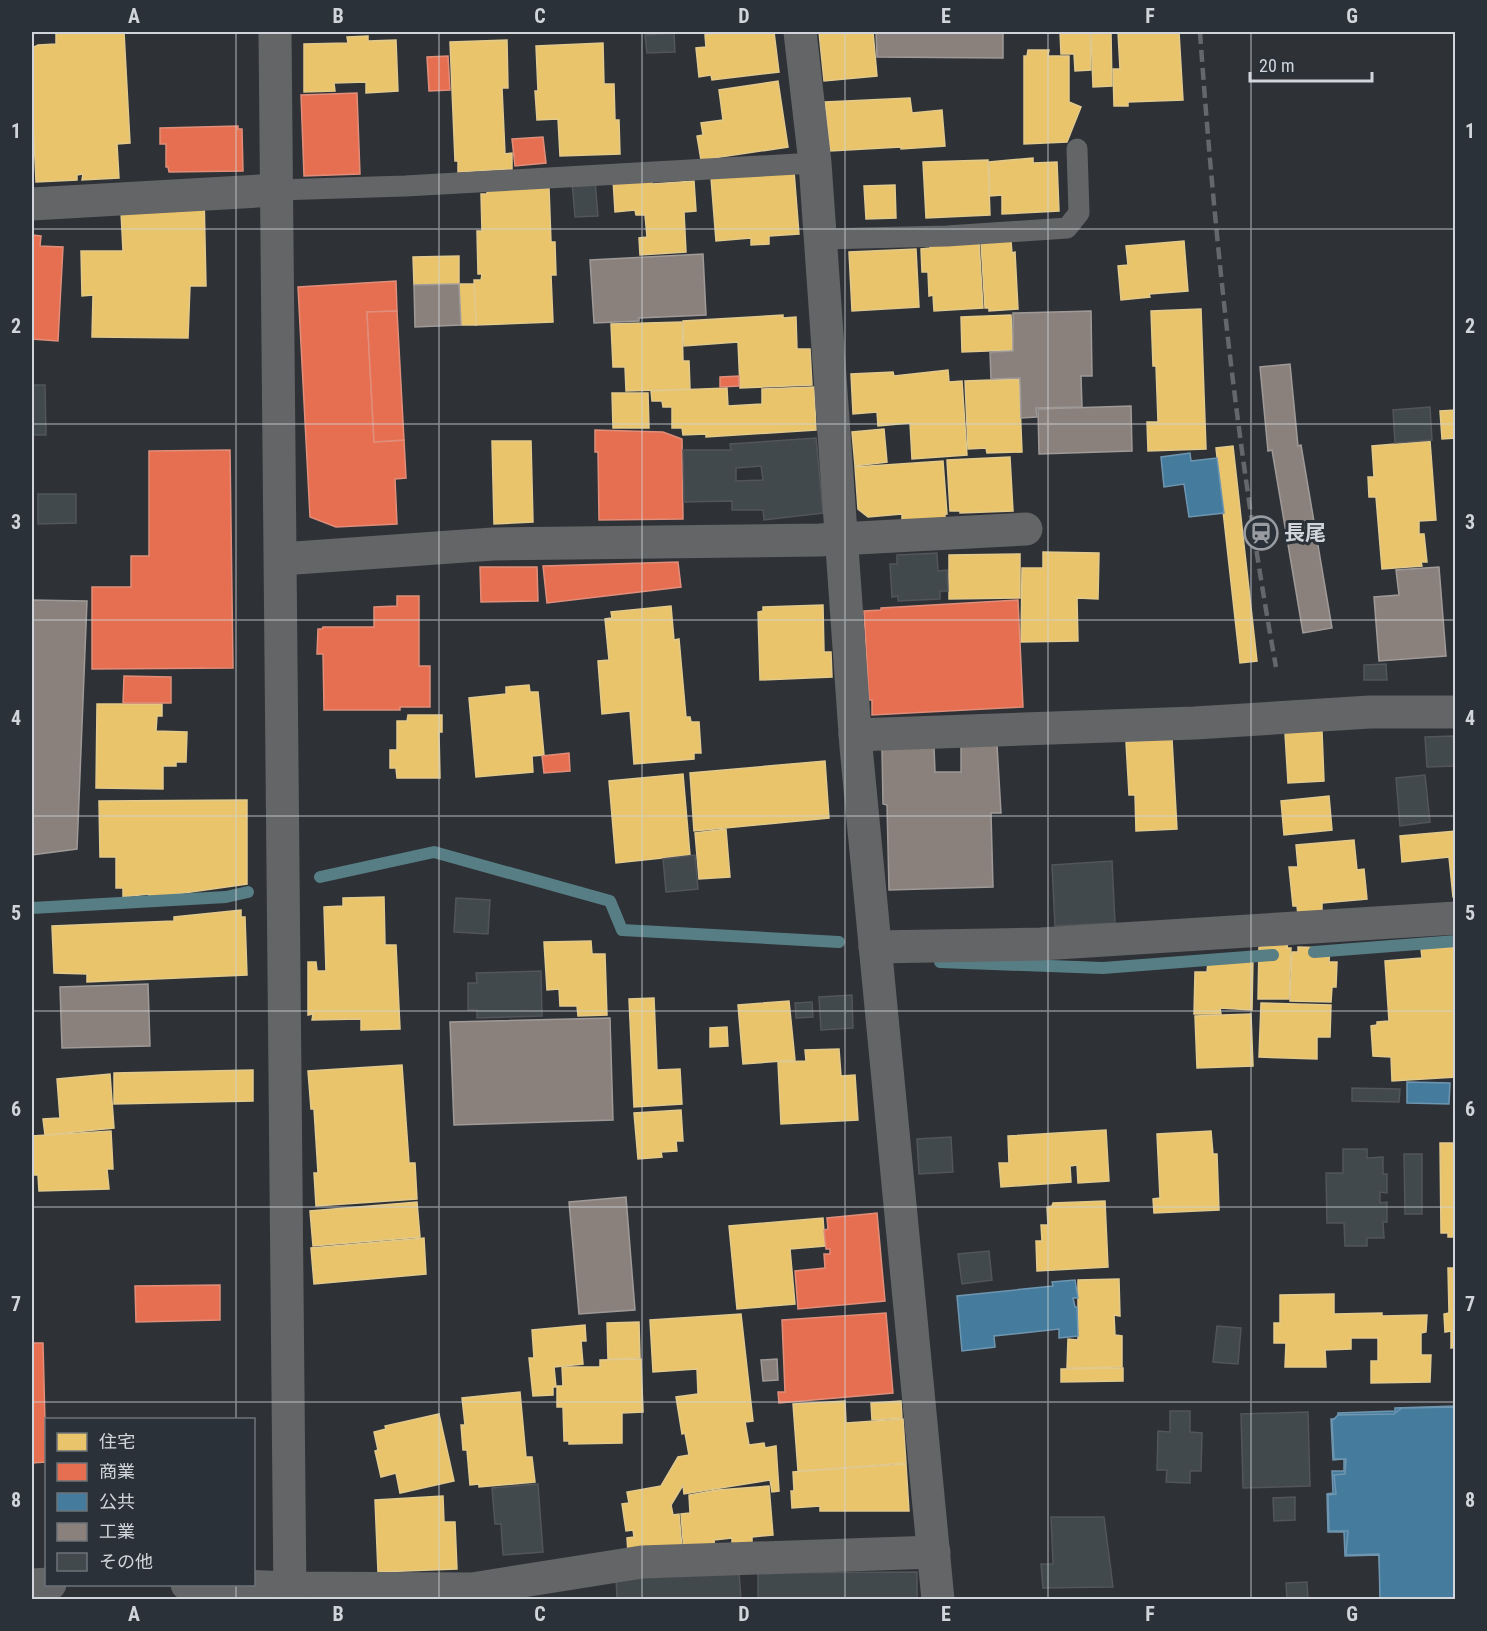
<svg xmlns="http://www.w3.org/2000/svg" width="1487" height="1631" font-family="'Roboto Condensed','Noto Sans JP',sans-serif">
	<rect width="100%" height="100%" fill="#2e3136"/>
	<g fill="#e9c46a" stroke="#e2c98c" stroke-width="1.5">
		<polygon points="60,32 124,32 130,143 117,144 119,178 82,180 83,174 77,175 77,180 36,182 32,95 32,48 38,45 56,44 56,34"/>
		<polygon points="710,32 774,32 779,72 712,80 711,75 699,77 696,48 706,47 705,35 711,34"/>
		<polygon points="819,32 873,32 877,76 824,81"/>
		<polygon points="1060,32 1090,32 1091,70 1075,71 1074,54 1061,54"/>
		<polygon points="1091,32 1111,32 1112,86 1093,87"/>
		<polygon points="1118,32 1179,32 1183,100 1128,102 1128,106 1114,106 1113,69 1120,69"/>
		<polygon points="368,36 368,41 396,40 398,91 366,93 366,82 334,83 335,91 304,92 304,44 348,43 347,37"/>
		<polygon points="507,40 508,88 502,88 505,154 512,153 512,169 458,172 458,161 455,161 450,42"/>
		<polygon points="603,43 604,84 614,84 615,120 619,120 620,154 560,156 558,119 537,120 535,91 538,91 536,46"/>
		<polygon points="1028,50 1049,50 1048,56 1069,56 1069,102 1081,107 1067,142 1024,144 1024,56 1027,56"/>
		<polygon points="778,81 788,147 701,160 697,136 703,135 701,123 723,120 719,90"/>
		<polygon points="910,98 912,113 942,110 945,146 901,149 901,147 830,151 825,102"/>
		<polygon points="1033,158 1033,163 1057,162 1059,211 1002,214 1002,195 990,196 989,162"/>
		<polygon points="988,160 990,215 926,218 923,162"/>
		<polygon points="794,171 799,234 769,236 769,244 751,245 751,238 716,241 711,178"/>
		<polygon points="651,176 652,184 694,181 696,211 684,212 686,252 640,255 639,238 647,237 645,215 636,215 635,210 615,212 613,179"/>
		<polygon points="895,185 896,218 866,219 864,186"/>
		<polygon points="549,188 551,242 555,242 556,275 551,275 553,322 476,325 474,280 481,280 482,274 478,274 477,231 482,231 481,194 487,194 487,190"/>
		<polygon points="204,194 206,286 190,286 188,338 92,337 93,295 82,296 81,251 123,251 121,212"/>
		<polygon points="1011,241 1012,253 1015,252 1018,309 989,311 989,308 985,308 981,242"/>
		<polygon points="1184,241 1188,291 1149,294 1150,297 1121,300 1118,266 1128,265 1126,246"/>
		<polygon points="979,242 983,308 934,311 933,295 929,296 928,272 922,272 921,249 930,248 930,245"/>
		<polygon points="916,249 919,307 852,311 849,252"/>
		<polygon points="459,256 459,284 414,285 413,257"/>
		<polygon points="459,284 474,284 476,325 461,325"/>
		<polygon points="1201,309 1206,449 1148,451 1147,422 1158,422 1156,366 1153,366 1151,311"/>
		<polygon points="783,315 783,318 796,317 797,349 810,349 812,385 740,388 738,342 684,346 683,321"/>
		<polygon points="1011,315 1013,350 962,352 961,317"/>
		<polygon points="682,322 683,361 689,361 690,389 626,391 625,367 613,367 611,324"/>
		<polygon points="948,370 949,382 962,381 967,455 912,459 910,423 878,426 877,412 853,414 851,374 893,372 894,376"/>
		<polygon points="1019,379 1022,452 987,453 986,448 968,449 965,381"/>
		<polygon points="814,387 816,430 706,437 706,434 683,435 682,428 672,428 672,407 663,407 662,401 652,401 651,391 727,388 728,406 762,404 762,389"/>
		<polygon points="612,393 648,393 649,428 613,428"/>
		<polygon points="1456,410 1456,438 1442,439 1440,411"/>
		<polygon points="884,429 887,462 855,466 852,432"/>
		<polygon points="492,441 531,441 533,522 494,524"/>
		<polygon points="1430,441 1436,520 1419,521 1419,534 1424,534 1427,562 1421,562 1422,566 1382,569 1376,497 1369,497 1368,477 1374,477 1372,446"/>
		<polygon points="1233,446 1257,661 1240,663 1216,448"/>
		<polygon points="1010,457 1013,511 960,513 960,511 950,511 947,460"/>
		<polygon points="943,461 947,514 945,514 945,520 902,521 902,514 868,517 858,509 855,467"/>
		<polygon points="1043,552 1099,553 1098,599 1077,598 1078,641 1021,642 1022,568 1043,568"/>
		<polygon points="1020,554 1020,598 949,599 949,555"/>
		<polygon points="823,605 824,652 831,652 832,677 760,680 758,612 763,611 763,607"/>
		<polygon points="671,606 674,640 679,639 686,717 690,717 691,722 699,722 701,753 694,753 694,759 634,764 630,711 602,714 598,661 609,660 605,619 612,618 611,612"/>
		<polygon points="529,685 530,692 538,692 544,755 532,756 533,772 476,777 469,698 506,694 506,687"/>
		<polygon points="97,704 162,704 162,716 157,716 156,731 187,732 186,762 176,762 176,766 163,766 163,789 96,788"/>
		<polygon points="408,715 442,715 442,732 439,732 440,778 397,778 396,768 390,768 390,750 397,750 397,721 407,721"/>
		<polygon points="1322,731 1324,781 1288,783 1285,733"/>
		<polygon points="1172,739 1177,829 1136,831 1135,795 1129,795 1126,742"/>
		<polygon points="825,761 829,818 694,831 690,773"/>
		<polygon points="683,774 690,855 616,863 609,781"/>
		<polygon points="1329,796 1332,830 1284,835 1281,801"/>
		<polygon points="247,800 247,884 149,898 149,894 123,897 123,888 116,888 116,857 100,857 99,801"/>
		<polygon points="726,829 730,877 699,879 695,833"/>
		<polygon points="1456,831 1456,897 1453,897 1449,857 1402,862 1400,836"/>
		<polygon points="1354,840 1357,870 1364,869 1367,899 1322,903 1322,913 1298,915 1297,906 1293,906 1289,867 1298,867 1296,845"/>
		<polygon points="384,897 385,945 396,945 400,1029 361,1030 361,1019 312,1020 313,1014 308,1015 308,962 316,962 317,971 326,971 324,907 343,906 343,898"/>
		<polygon points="241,910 241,917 245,917 247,975 87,982 87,974 54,973 52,926 174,921 174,917"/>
		<polygon points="591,941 592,954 605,954 607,1015 578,1016 577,1006 560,1006 559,989 547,990 544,942"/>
		<polygon points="1288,942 1287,948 1291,948 1289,999 1258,999 1259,947"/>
		<polygon points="1298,947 1330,948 1329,962 1337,962 1336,987 1332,987 1331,1002 1290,1001 1292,952 1298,952"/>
		<polygon points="1456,947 1456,1077 1392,1081 1391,1057 1373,1056 1371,1026 1377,1025 1377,1022 1389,1021 1385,961 1422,958 1421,949"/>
		<polygon points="1221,957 1253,958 1252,1010 1220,1008 1221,1014 1194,1014 1195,972 1207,972 1208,962 1220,962"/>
		<polygon points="654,998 657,1070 680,1069 682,1104 634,1107 629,999"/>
		<polygon points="789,1001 795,1060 743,1064 738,1005"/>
		<polygon points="1261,1003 1331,1005 1330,1037 1317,1037 1317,1059 1259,1057"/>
		<polygon points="1251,1014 1253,1066 1197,1068 1195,1016"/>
		<polygon points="727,1027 728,1046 710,1047 710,1028"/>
		<polygon points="839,1049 841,1076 855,1075 858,1120 781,1124 778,1062 806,1061 805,1050"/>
		<polygon points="402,1065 409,1163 415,1163 417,1199 316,1206 314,1173 318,1173 314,1109 311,1109 308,1071"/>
		<polygon points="253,1070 253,1101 114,1104 114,1073"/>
		<polygon points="110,1074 114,1128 45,1135 43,1119 60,1118 57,1079"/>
		<polygon points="681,1110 683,1141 676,1141 677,1151 661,1152 662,1157 638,1159 634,1113"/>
		<polygon points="1106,1130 1109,1181 1078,1183 1077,1165 1070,1166 1071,1182 1001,1187 999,1163 1009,1163 1008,1136"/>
		<polygon points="111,1131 113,1169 107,1169 109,1189 39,1191 38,1175 32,1175 32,1136"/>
		<polygon points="1211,1131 1213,1154 1217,1154 1219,1210 1154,1213 1153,1199 1160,1198 1157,1134"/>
		<polygon points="1440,1143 1456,1143 1456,1237 1448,1237 1448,1233 1441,1233"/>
		<polygon points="1105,1201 1108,1267 1037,1271 1036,1241 1042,1241 1041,1225 1048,1225 1047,1207 1052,1206 1053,1203"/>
		<polygon points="417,1202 420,1237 313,1246 310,1211"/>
		<polygon points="823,1218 825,1246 790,1249 795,1304 737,1309 729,1226"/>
		<polygon points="424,1238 426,1274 314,1284 311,1248"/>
		<polygon points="1448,1268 1456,1268 1456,1347 1451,1348 1451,1331 1445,1332 1444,1314 1449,1313"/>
		<polygon points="1119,1279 1120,1316 1114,1315 1115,1335 1122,1336 1122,1367 1067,1368 1068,1339 1078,1340 1078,1280"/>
		<polygon points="1334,1294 1334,1314 1382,1313 1382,1316 1427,1315 1426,1332 1421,1333 1421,1355 1431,1355 1430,1382 1371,1383 1371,1361 1378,1361 1378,1338 1351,1338 1351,1349 1325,1350 1326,1367 1285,1367 1286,1343 1274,1343 1274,1323 1280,1323 1280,1295"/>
		<polygon points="741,1314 753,1421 745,1422 749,1445 764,1443 765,1448 776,1446 779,1491 772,1492 770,1480 684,1494 683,1485 671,1505 673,1515 679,1514 682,1548 628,1553 627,1538 634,1537 633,1530 626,1531 622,1504 629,1503 627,1492 661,1486 678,1457 689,1455 685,1433 682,1434 676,1397 698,1394 697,1369 653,1372 650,1320"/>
		<polygon points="639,1322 640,1358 608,1359 607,1323"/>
		<polygon points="585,1325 586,1341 581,1341 583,1364 554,1367 556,1387 553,1387 553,1395 533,1396 529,1358 534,1358 532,1330"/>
		<polygon points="641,1359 643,1412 622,1413 622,1443 569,1444 569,1441 564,1441 563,1407 557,1407 557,1386 563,1386 562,1367 600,1367 600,1360"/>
		<polygon points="1123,1368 1123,1381 1061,1382 1061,1369"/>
		<polygon points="520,1392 526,1457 532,1457 535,1482 479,1487 479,1484 470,1485 467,1450 463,1450 461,1425 465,1425 462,1398"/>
		<polygon points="845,1401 846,1423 903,1419 906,1463 798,1471 793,1404"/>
		<polygon points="901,1401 902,1418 872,1420 871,1403"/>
		<polygon points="439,1414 454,1481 400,1493 396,1473 381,1477 375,1451 378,1450 374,1432 386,1429 385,1426"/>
		<polygon points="906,1464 909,1511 820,1511 820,1506 792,1508 791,1491 794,1491 793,1472"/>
		<polygon points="769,1486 773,1535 752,1537 752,1543 732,1545 732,1538 714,1540 715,1550 684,1552 681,1514 690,1513 689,1495 717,1490"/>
		<polygon points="443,1496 444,1522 455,1522 457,1569 378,1572 375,1500"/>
	</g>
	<g fill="#e76f51" stroke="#e08e7a" stroke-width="1.5">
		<polygon points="448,56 450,90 429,91 427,57"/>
		<polygon points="357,93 360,174 304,176 301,95"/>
		<polygon points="238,126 238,129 242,129 243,171 169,172 168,167 166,167 166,144 160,144 160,128"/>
		<polygon points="543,137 546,163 515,166 512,139"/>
		<polygon points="32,235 41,236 40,246 63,247 58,341 32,339"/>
		<polygon points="396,281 397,311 367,312 374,442 404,440 406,478 395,479 397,524 336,527 310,517 298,287"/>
		<polygon points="397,311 404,440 374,442 367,312"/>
		<polygon points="739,376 739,386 720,387 720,377"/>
		<polygon points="595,430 663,432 682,439 683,519 599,520 598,452 595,452"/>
		<polygon points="230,450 233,668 92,669 92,587 131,587 131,556 149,556 149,451"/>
		<polygon points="678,562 681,587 547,603 543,566"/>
		<polygon points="480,567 537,567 538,601 481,602"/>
		<polygon points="397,596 419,596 419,666 430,666 430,707 400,707 400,710 324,710 323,654 317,654 318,629 322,629 323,627 374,627 374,607 397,606"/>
		<polygon points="1018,600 1023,707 872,715 872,700 869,700 864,611 881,610 881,608"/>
		<polygon points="124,676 171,677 171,703 123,703"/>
		<polygon points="569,753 570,771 544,773 542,756"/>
		<polygon points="877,1213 885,1301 798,1309 795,1271 825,1268 824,1254 830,1254 830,1249 826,1249 824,1230 828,1229 827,1218"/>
		<polygon points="220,1285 220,1320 136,1322 135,1286"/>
		<polygon points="886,1313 893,1393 779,1403 778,1392 785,1392 782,1320"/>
		<polygon points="32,1343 43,1343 46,1462 32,1463"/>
	</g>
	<g fill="#457b9d" stroke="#6f96b0" stroke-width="1.5" fill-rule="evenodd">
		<polygon points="1190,453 1191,461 1217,458 1224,513 1189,517 1184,484 1164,487 1161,457"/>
		<polygon points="1407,1082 1450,1083 1449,1104 1407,1103"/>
		<polygon points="1075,1280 1078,1298 1073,1298 1075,1307 1077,1307 1078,1336 1059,1338 1059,1329 994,1336 995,1347 962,1351 957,1296 1053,1286 1052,1282"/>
		<path d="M1456,1406V1600H1381L1379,1555L1345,1556L1344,1532H1328L1327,1494L1333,1493L1332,1471H1344V1459L1333,1460L1331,1419H1338V1413L1395,1411V1408ZM1420,1511V1534L1400,1535L1399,1512Z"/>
		<polygon points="1456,1407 1456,1600 1380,1600 1379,1554 1346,1555 1348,1531 1329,1531 1328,1495 1336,1494 1334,1475 1345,1474 1346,1459 1334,1459 1332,1421 1338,1415 1394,1414 1402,1408"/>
	</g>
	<g fill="#8a817c" stroke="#9f9a98" stroke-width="1.5">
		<polygon points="876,32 1003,32 1003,58 877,57"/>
		<polygon points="703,254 706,315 639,318 639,321 594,323 590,260"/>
		<polygon points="459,284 461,325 415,327 414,285"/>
		<polygon points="1091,311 1092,376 1081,376 1082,407 1036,408 1037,417 1021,418 1020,378 991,379 990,352 1013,351 1013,313"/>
		<polygon points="1290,364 1298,446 1301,445 1332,628 1303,633 1272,450 1268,451 1260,367"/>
		<polygon points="1131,406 1132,451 1039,454 1038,409"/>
		<polygon points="1439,567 1446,656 1379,661 1374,597 1399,595 1396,570"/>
		<polygon points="32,600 87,601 77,849 32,855"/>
		<polygon points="997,745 1001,813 991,813 993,887 889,890 887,805 883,804 882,749 934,747 935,772 961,772 961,746"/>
		<polygon points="148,984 150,1046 62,1048 60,987"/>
		<polygon points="610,1018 613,1120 454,1125 450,1022"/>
		<polygon points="626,1197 635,1310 579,1314 569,1202"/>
		<polygon points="777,1359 778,1380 763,1381 761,1360"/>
	</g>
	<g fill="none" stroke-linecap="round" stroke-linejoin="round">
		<g stroke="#567e84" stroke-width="12">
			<polyline points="320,877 434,852 610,901 622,930 839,942"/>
			<polyline points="32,908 226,897 248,892"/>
			<polyline points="1314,952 1456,941"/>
			<polyline points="940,962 1103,968 1273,955"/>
		</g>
	</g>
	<g fill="#42494d" stroke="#525559" stroke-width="1.5" fill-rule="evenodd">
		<polygon points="674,33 675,52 647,53 645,35"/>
		<polygon points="595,180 598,216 575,217 572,182"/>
		<polygon points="32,385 45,385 46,435 32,435"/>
		<polygon points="1430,407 1432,440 1395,443 1393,410"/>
		<path d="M816,438L823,513L764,520L763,510H732V501L684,502L683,450H731L730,444ZM761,466L763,480L736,481V468Z"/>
		<polygon points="38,494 76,494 76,523 38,524"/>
		<polygon points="937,553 938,571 947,570 948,591 940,591 940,599 898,601 898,596 892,597 890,564 897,564 897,555"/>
		<polygon points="1386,664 1387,680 1364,680 1364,665"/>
		<polygon points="1453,736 1456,766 1427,767 1425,737"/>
		<polygon points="1425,775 1430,822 1400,826 1396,778"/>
		<polygon points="695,855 698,889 666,892 663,859"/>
		<polygon points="1112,861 1115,923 1055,926 1052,865"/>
		<polygon points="456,898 490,900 488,934 454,932"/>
		<polygon points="541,971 542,1016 477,1018 477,1010 468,1010 468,983 477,983 476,973"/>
		<polygon points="852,995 853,1028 821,1030 819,997"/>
		<polygon points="812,1002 813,1017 796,1018 795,1003"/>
		<polygon points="1352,1088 1400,1089 1399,1102 1352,1101"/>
		<polygon points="951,1137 953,1172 919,1174 917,1139"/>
		<polygon points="1343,1149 1367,1149 1367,1158 1383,1157 1383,1174 1387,1174 1387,1193 1380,1192 1380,1203 1387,1202 1387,1222 1383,1222 1384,1238 1367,1238 1367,1246 1345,1246 1344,1223 1327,1223 1326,1173 1343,1173"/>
		<polygon points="1404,1154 1422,1154 1422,1214 1405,1214"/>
		<polygon points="989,1251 992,1280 962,1284 958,1254"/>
		<polygon points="1217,1326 1241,1328 1238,1364 1213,1362"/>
		<polygon points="1170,1411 1190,1411 1190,1432 1202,1433 1201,1471 1190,1471 1190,1483 1166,1482 1167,1470 1157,1470 1158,1431 1170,1432"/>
		<polygon points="1308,1412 1310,1486 1243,1488 1241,1414"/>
		<polygon points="538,1484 543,1552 503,1555 501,1524 495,1524 492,1488"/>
		<polygon points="1295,1497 1295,1520 1274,1521 1273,1498"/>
		<polygon points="1051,1517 1104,1517 1113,1587 1043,1588 1041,1564 1053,1564"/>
		<polygon points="739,1571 741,1600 617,1600 616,1576"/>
		<polygon points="917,1572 917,1600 758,1600 758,1573"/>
		<polygon points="1307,1582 1308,1599 1287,1600 1286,1583"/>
	</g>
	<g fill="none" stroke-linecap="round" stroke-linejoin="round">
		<g stroke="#646567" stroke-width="21">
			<polyline points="277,190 405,186 815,163"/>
			<polyline points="821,239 947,236 1067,228 1079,213 1077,149"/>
		</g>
		<g stroke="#646567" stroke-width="33">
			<polyline points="800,32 815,163 856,747 938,1600"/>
			<polyline points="32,204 277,190"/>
			<polyline points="281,559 493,544 819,540 1026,529"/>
			<polyline points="855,735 1195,723 1370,712 1456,712"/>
			<polyline points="875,947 1041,944 1456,918"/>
			<polyline points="187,1584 290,1588 472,1589 642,1562 934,1552"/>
			<polyline points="32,1585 50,1584"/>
		</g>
		<polyline stroke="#646567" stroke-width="33" points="275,32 290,1600"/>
		<path stroke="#65676a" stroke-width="4.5" stroke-dasharray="12 6" stroke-linecap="butt" d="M1200,32C1215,245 1238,457 1276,667"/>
	</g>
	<path fill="none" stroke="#d1d5db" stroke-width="1.5" stroke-opacity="0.55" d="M236,32V1420M439,32V1600M642,32V1600M845,32V1600M1048,32V1600M1251,32V1600M32,229H1456M32,424H1456M32,620H1456M32,816H1456M32,1011H1456M32,1207H1456M32,1402H1456M236,1584V1600"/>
	<defs>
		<symbol id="station-ring" viewBox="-11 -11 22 22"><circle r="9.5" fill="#2a3139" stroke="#989ca1" stroke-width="1.5"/><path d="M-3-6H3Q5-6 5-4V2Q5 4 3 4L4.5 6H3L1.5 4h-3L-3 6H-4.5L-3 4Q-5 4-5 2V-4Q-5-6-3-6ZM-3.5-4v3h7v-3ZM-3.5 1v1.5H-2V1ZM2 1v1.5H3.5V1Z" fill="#989ca1"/></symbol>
	</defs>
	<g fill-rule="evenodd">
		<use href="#station-ring" x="1242" y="514" width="38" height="38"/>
	</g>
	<g text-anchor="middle" stroke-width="6" stroke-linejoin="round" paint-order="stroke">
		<g font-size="21" font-weight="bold" fill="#d1d5db" stroke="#2a3139" text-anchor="start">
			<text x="1284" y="540">長尾</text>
		</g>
	</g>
	<rect width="1487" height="1631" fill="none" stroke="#2a3139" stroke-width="66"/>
	<rect x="45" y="1418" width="210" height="168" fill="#2a3139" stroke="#6d737a" stroke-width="1.5"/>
	<rect x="57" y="1433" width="30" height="18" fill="#e9c46a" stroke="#6d737a" stroke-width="1.5"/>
	<text x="99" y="1448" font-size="18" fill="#d1d5db">住宅</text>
	<rect x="57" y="1463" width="30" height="18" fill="#e76f51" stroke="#6d737a" stroke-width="1.5"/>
	<text x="99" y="1478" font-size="18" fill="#d1d5db">商業</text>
	<rect x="57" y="1493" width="30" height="18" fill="#457b9d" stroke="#6d737a" stroke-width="1.5"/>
	<text x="99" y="1508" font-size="18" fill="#d1d5db">公共</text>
	<rect x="57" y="1523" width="30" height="18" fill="#8a817c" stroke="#6d737a" stroke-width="1.5"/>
	<text x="99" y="1538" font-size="18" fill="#d1d5db">工業</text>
	<rect x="57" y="1553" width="30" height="18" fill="#42494d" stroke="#6d737a" stroke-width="1.5"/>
	<text x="99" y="1568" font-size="18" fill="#d1d5db">その他</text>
	<path d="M1250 72v9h122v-9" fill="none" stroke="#d1d5db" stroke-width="3"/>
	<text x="1259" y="72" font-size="18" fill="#d1d5db" stroke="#2a3139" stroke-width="4.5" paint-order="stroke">20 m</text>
	<rect x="33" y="33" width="1421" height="1565" fill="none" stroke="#d1d5db" stroke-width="2"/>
	<g font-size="20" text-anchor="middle" font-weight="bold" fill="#d1d5db">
		<text x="134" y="23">A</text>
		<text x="338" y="23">B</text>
		<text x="540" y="23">C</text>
		<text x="744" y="23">D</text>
		<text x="946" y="23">E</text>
		<text x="1150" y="23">F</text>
		<text x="1352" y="23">G</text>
		<text x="16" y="138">1</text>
		<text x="1470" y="138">1</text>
		<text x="16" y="333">2</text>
		<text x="1470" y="333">2</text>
		<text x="16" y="529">3</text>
		<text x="1470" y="529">3</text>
		<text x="16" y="725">4</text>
		<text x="1470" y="725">4</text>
		<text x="16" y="920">5</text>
		<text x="1470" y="920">5</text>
		<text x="16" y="1116">6</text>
		<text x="1470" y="1116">6</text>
		<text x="16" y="1311">7</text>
		<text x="1470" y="1311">7</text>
		<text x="16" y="1507">8</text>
		<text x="1470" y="1507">8</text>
		<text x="134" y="1621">A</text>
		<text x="338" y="1621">B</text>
		<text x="540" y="1621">C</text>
		<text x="744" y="1621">D</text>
		<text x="946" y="1621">E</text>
		<text x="1150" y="1621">F</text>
		<text x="1352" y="1621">G</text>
	</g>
</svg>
